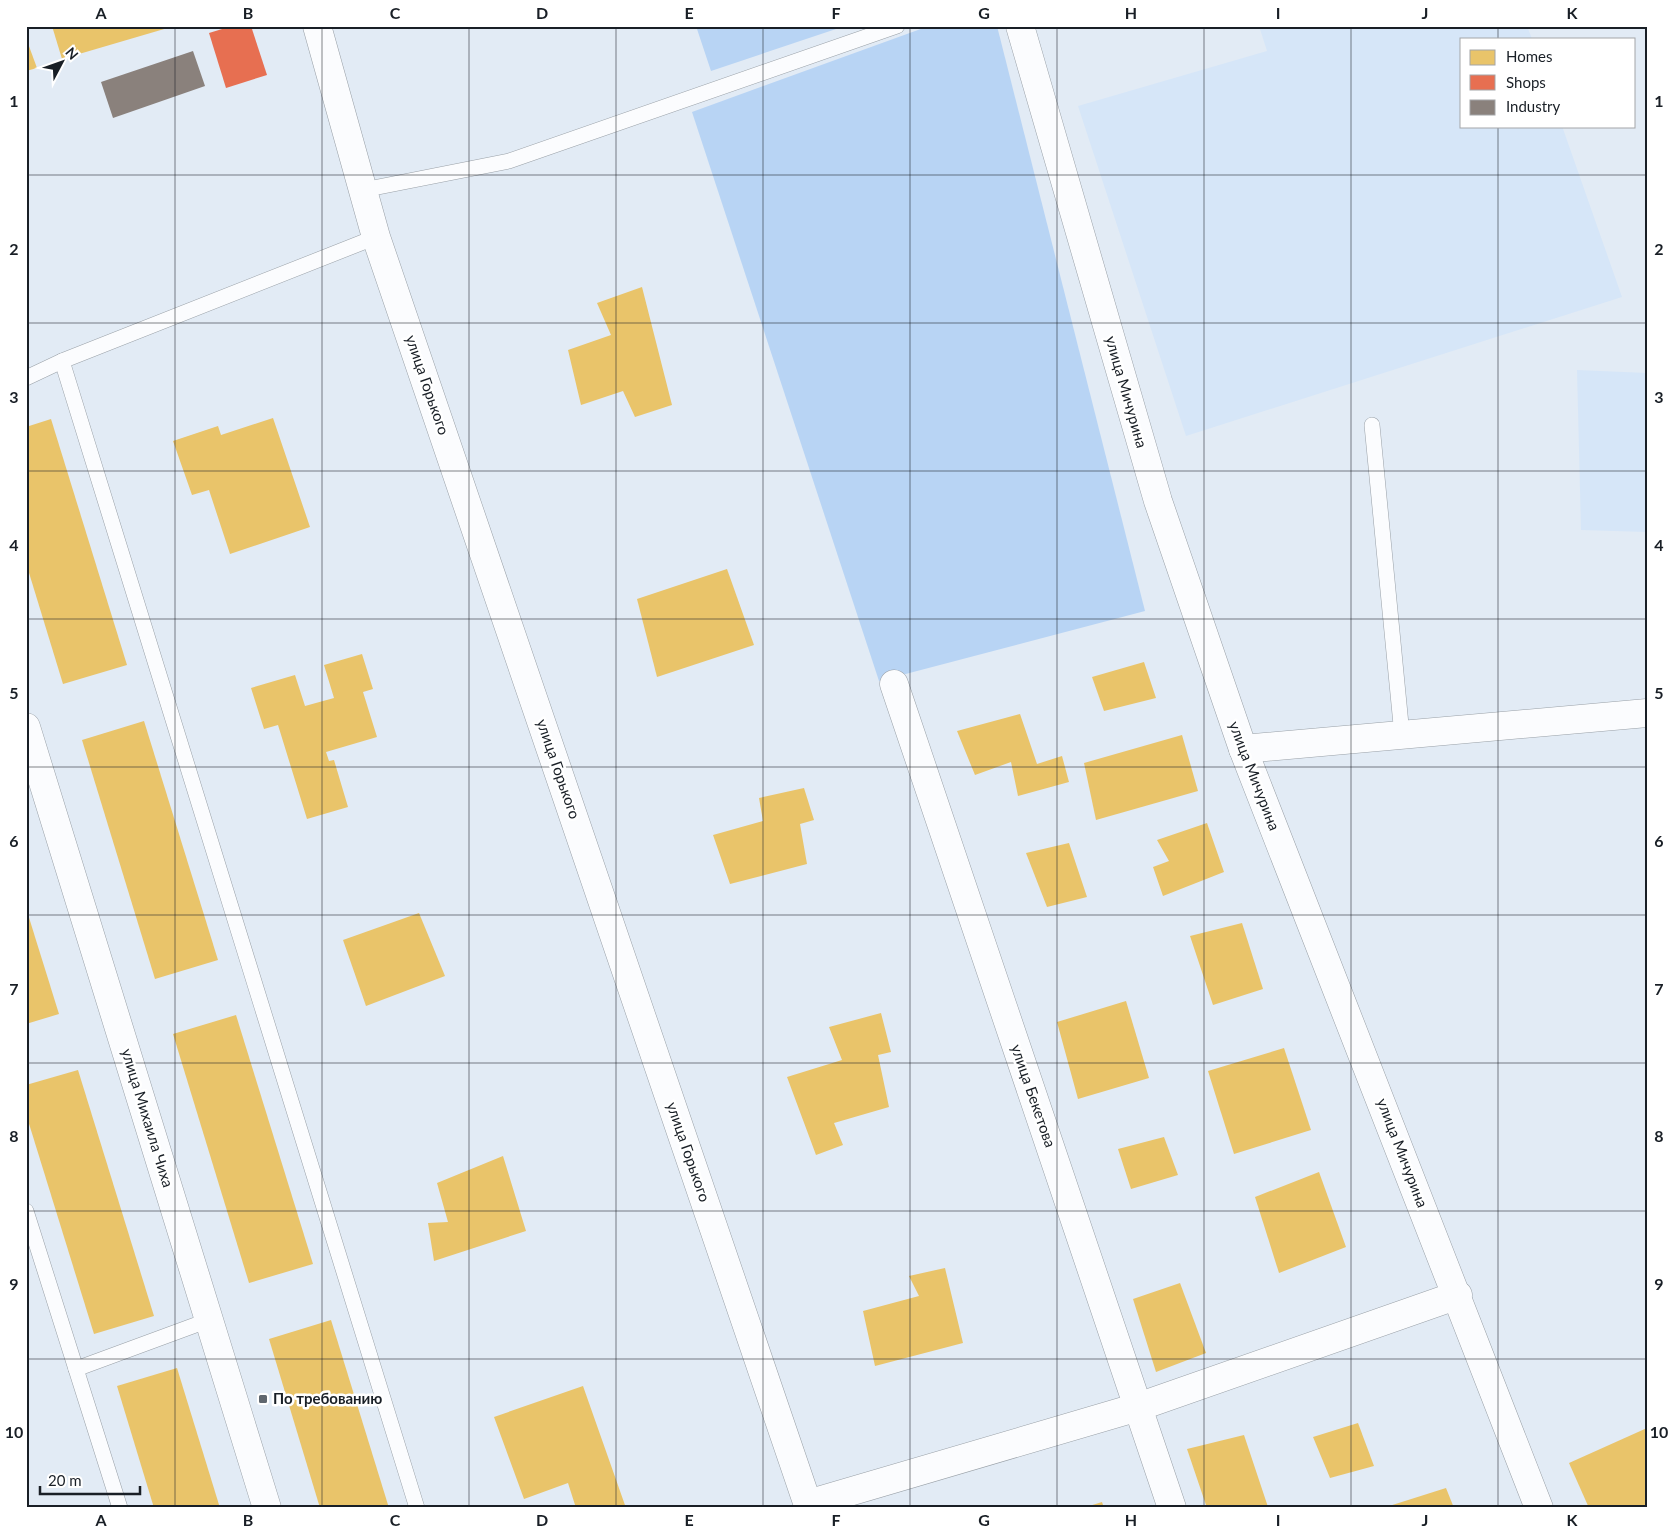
<svg xmlns="http://www.w3.org/2000/svg" width="1673" height="1534" font-family="Lato,sans-serif">
	<rect width="100%" height="100%" fill="#e2ebf5"/>
	<g fill="#d6e6f8">
		<polygon points="1259,26 1527,26 1532,39 1462,39 1462,126 1562,126 1622,297 1186,436 1078,106 1267,51"/>
		<polygon points="1577,370 1647,373 1647,532 1581,530"/>
	</g>
	<g fill="#b8d4f4">
		<polygon points="696,26 845,26 711,71"/>
		<polygon points="929,26 997,26 1145,611 879,681 692,112"/>
	</g>
	<g fill="#e9c46a">
		<polygon points="52,26 170,26 171,27 62,59"/>
		<polygon points="26,38 37,68 26,71"/>
		<polygon points="642,287 672,405 635,417 623,391 581,405 568,350 611,335 597,303"/>
		<polygon points="273,418 310,527 230,554 209,490 192,495 173,441 218,426 221,435"/>
		<polygon points="51,419 127,665 63,684 26,563 26,427"/>
		<polygon points="727,569 754,645 657,677 637,599"/>
		<polygon points="362,654 373,689 363,692 377,737 326,752 329,761 334,760 348,807 307,819 278,725 264,729 251,688 295,675 305,706 334,698 324,665"/>
		<polygon points="1144,662 1156,698 1104,711 1092,677"/>
		<polygon points="1020,714 1037,764 1062,756 1069,782 1018,796 1011,762 975,775 957,731"/>
		<polygon points="144,721 218,960 155,979 82,740"/>
		<polygon points="1182,735 1198,791 1096,820 1084,763"/>
		<polygon points="804,788 814,820 800,824 807,864 730,884 713,835 763,821 759,798"/>
		<polygon points="1207,823 1224,872 1163,896 1153,867 1169,861 1157,840"/>
		<polygon points="1069,843 1087,897 1047,907 1026,853"/>
		<polygon points="26,908 59,1014 26,1024"/>
		<polygon points="419,913 445,976 366,1006 343,940"/>
		<polygon points="1242,923 1263,989 1213,1005 1190,936"/>
		<polygon points="1126,1001 1149,1078 1078,1099 1057,1022"/>
		<polygon points="881,1013 891,1052 878,1055 889,1107 834,1123 843,1145 816,1155 787,1077 842,1060 829,1027"/>
		<polygon points="236,1015 313,1264 249,1283 173,1034"/>
		<polygon points="1284,1048 1311,1130 1234,1154 1208,1071"/>
		<polygon points="78,1070 154,1316 94,1334 26,1114 26,1085"/>
		<polygon points="1164,1137 1178,1175 1131,1189 1118,1149"/>
		<polygon points="503,1156 526,1231 434,1261 428,1223 448,1222 437,1183"/>
		<polygon points="1319,1172 1346,1247 1279,1273 1255,1197"/>
		<polygon points="945,1268 963,1343 875,1366 863,1311 919,1296 909,1276"/>
		<polygon points="1180,1283 1206,1353 1156,1372 1133,1299"/>
		<polygon points="331,1320 389,1508 320,1508 269,1339"/>
		<polygon points="177,1368 220,1508 154,1508 117,1386"/>
		<polygon points="583,1386 626,1508 576,1508 568,1483 524,1499 494,1417"/>
		<polygon points="1358,1423 1374,1466 1330,1478 1313,1437"/>
		<polygon points="1647,1428 1647,1508 1589,1508 1569,1463"/>
		<polygon points="1244,1435 1268,1507 1207,1508 1187,1449"/>
		<polygon points="1446,1488 1454,1508 1386,1508 1386,1507"/>
		<polygon points="1102,1502 1104,1508 1086,1508 1086,1507"/>
	</g>
	<polygon fill="#e76f51" points="232,26 251,26 267,75 226,88 209,33"/>
	<polygon fill="#8a817c" points="193,51 205,86 113,118 101,82"/>
	<g fill="none" stroke-linecap="round" stroke-linejoin="round">
		<defs>
			<g id="service">
				<polyline points="363,190 509,161 897,26"/>
				<polyline points="62,361 417,1508"/>
				<polyline points="26,378 62,361 376,237"/>
				<polyline points="1372,425 1402,735"/>
				<polyline points="26,1211 120,1508"/>
				<polyline points="76,1369 209,1320"/>
			</g>
			<g id="minor">
				<polyline points="317,26 376,237 809,1508"/>
				<polyline points="894,684 1172,1508"/>
				<polyline points="26,727 267,1508"/>
				<polyline points="1243,749 1647,713"/>
				<polyline points="808,1504 1138,1407 1458,1295"/>
			</g>
			<polyline id="tertiary" points="1020,26 1158,501 1243,749 1539,1508"/>
		</defs>
		<use href="#service" stroke="#99a0a7" stroke-width="16"/>
		<use href="#minor" stroke="#99a0a7" stroke-width="29"/>
		<use href="#tertiary" stroke="#99a0a7" stroke-width="29"/>
		<use href="#service" stroke="#fbfcfe" stroke-width="15"/>
		<use href="#minor" stroke="#fbfcfe" stroke-width="28"/>
		<use href="#tertiary" stroke="#fbfcfe" stroke-width="28"/>
	</g>
	<path fill="none" stroke="#191f26" stroke-width="1" stroke-opacity="0.55" d="M175,26V1508M322,26V1508M469,26V1508M616,26V1508M763,26V1508M910,26V1508M1057,26V1508M1204,26V1508M1351,26V1508M1498,26V39M1498,126V1508M26,175H1647M26,323H1647M26,471H1647M26,619H1647M26,767H1647M26,915H1647M26,1063H1647M26,1211H1647M26,1359H1647"/>
	<rect fill="#5f666e" stroke="#fff" stroke-width="2" x="258" y="1394" width="10" height="10" rx="2.5"/>
	<g text-anchor="middle" stroke-width="5" stroke-linejoin="round" paint-order="stroke">
		<g font-size="15" fill="#191f26" stroke="#fff">
			<text transform="translate(427 385) rotate(71)" y="5">улица Горького</text>
			<text transform="translate(1126 392) rotate(74)" y="5">улица Мичурина</text>
			<text transform="translate(558 769) rotate(71)" y="5">улица Горького</text>
			<text transform="translate(1254 776) rotate(69)" y="5">улица Мичурина</text>
			<text transform="translate(1033 1096) rotate(71)" y="5">улица Бекетова</text>
			<text transform="translate(147 1118) rotate(73)" y="5">улица Михаила Чиха</text>
			<text transform="translate(688 1152) rotate(71)" y="5">улица Горького</text>
			<text transform="translate(1402 1153) rotate(69)" y="5">улица Мичурина</text>
		</g>
		<g font-size="15" font-weight="bold" fill="#191f26" stroke="#fff" text-anchor="start">
			<text x="273" y="1404">По требованию</text>
		</g>
	</g>
	<rect width="1673" height="1534" fill="none" stroke="#ffffff" stroke-width="55"/>
	<rect x="1460" y="38" width="175" height="90" fill="#ffffff" stroke="#a3a5a8"/>
	<rect x="1470" y="50" width="25" height="15" fill="#e9c46a" stroke="#a3a5a8"/>
	<text x="1506" y="62" font-size="15" fill="#191f26">Homes</text>
	<rect x="1470" y="75" width="25" height="15" fill="#e76f51" stroke="#a3a5a8"/>
	<text x="1506" y="88" font-size="15" fill="#191f26">Shops</text>
	<rect x="1470" y="100" width="25" height="15" fill="#8a817c" stroke="#a3a5a8"/>
	<text x="1506" y="112" font-size="15" fill="#191f26">Industry</text>
	<g transform="translate(62 62) rotate(49)" stroke="#ffffff" stroke-width="4" paint-order="stroke">
	<path d="M0-4L9 19L0 12L-9 19Z" fill="#191f26"/>
	<text y="-8" font-size="14" font-weight="bold" text-anchor="middle" fill="#191f26">N</text>
	</g>
	<path d="M40 1486v8h100v-8" fill="none" stroke="#191f26" stroke-width="2.5"/>
	<text x="48" y="1486" font-size="15" fill="#191f26" stroke="#ffffff" stroke-width="4" paint-order="stroke">20 m</text>
	<rect x="28" y="28" width="1618" height="1478" fill="none" stroke="#191f26" stroke-width="2"/>
	<g font-size="16" text-anchor="middle" font-weight="bold" fill="#191f26">
		<text x="101" y="19">A</text>
		<text x="248" y="19">B</text>
		<text x="395" y="19">C</text>
		<text x="542" y="19">D</text>
		<text x="689" y="19">E</text>
		<text x="836" y="19">F</text>
		<text x="984" y="19">G</text>
		<text x="1131" y="19">H</text>
		<text x="1278" y="19">I</text>
		<text x="1425" y="19">J</text>
		<text x="1572" y="19">K</text>
		<text x="14" y="107">1</text>
		<text x="1659" y="107">1</text>
		<text x="14" y="255">2</text>
		<text x="1659" y="255">2</text>
		<text x="14" y="403">3</text>
		<text x="1659" y="403">3</text>
		<text x="14" y="551">4</text>
		<text x="1659" y="551">4</text>
		<text x="14" y="699">5</text>
		<text x="1659" y="699">5</text>
		<text x="14" y="847">6</text>
		<text x="1659" y="847">6</text>
		<text x="14" y="995">7</text>
		<text x="1659" y="995">7</text>
		<text x="14" y="1142">8</text>
		<text x="1659" y="1142">8</text>
		<text x="14" y="1290">9</text>
		<text x="1659" y="1290">9</text>
		<text x="14" y="1438">10</text>
		<text x="1659" y="1438">10</text>
		<text x="101" y="1526">A</text>
		<text x="248" y="1526">B</text>
		<text x="395" y="1526">C</text>
		<text x="542" y="1526">D</text>
		<text x="689" y="1526">E</text>
		<text x="836" y="1526">F</text>
		<text x="984" y="1526">G</text>
		<text x="1131" y="1526">H</text>
		<text x="1278" y="1526">I</text>
		<text x="1425" y="1526">J</text>
		<text x="1572" y="1526">K</text>
	</g>
</svg>
